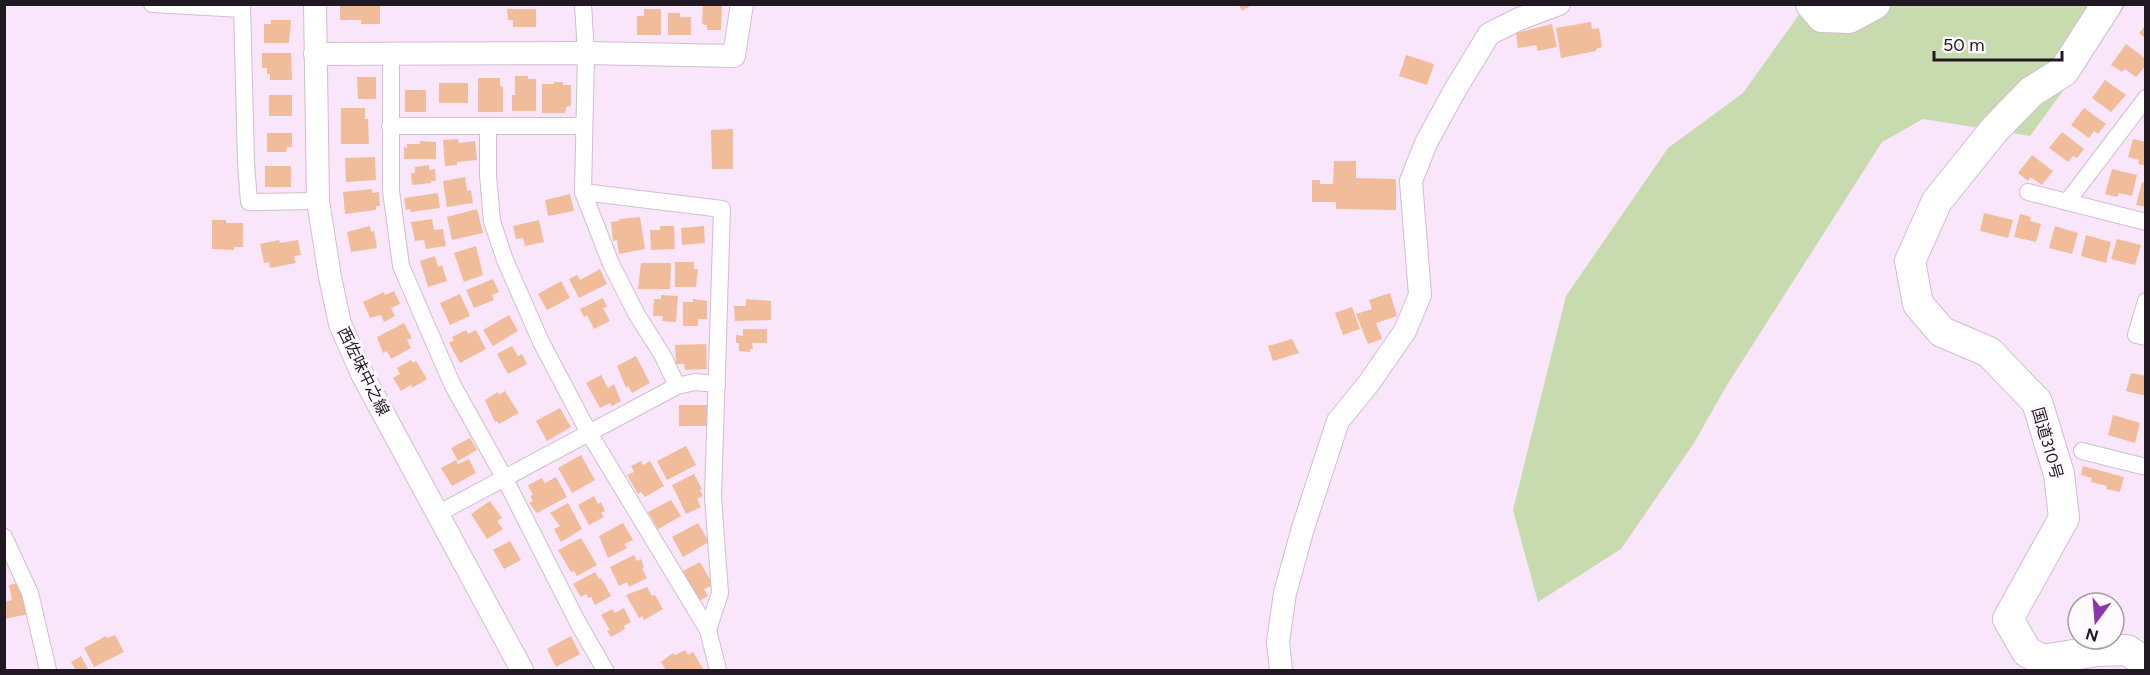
<svg xmlns="http://www.w3.org/2000/svg" width="2150" height="675" font-family="Figtree,'Noto Sans JP',sans-serif">
	<rect width="100%" height="100%" fill="#fae6fb"/>
	<polygon fill="#c7dbaf" points="1806,5 2126,5 2030,136 1923,119 1882,142 1727,385 1694,443 1621,549 1538,602 1513,510 1566,296 1668,148 1743,93"/>
	<g fill="#f1bc9a">
		<polygon points="1238,4 1253,4 1242,11"/>
		<polygon points="340,5 380,5 380,24 361,24 361,20 340,20"/>
		<polygon points="703,5 722,5 721,30 707,30 707,25 702,24"/>
		<polygon points="507,9 536,9 536,27 513,27 513,20 508,20"/>
		<polygon points="644,9 661,9 661,35 637,35 637,16 644,16"/>
		<polygon points="668,13 680,13 680,17 691,17 691,35 668,35"/>
		<polygon points="271,20 291,20 289,43 264,43 264,24 271,24"/>
		<polygon points="1591,22 1592,29 1599,28 1602,47 1596,49 1596,51 1561,58 1556,28"/>
		<polygon points="1552,24 1557,47 1538,51 1536,45 1518,48 1516,33"/>
		<polygon points="2146,25 2146,39 2139,33"/>
		<polygon points="2126,44 2146,59 2146,65 2136,77 2125,69 2122,72 2111,65"/>
		<polygon points="262,53 291,53 292,80 270,80 270,74 267,74 267,68 262,68"/>
		<polygon points="1406,55 1434,64 1427,85 1399,76"/>
		<polygon points="515,76 528,76 528,79 536,79 536,111 512,111 512,95 515,95"/>
		<polygon points="357,77 376,77 376,99 358,99"/>
		<polygon points="478,78 500,78 500,86 503,87 503,112 478,112"/>
		<polygon points="2105,80 2126,95 2111,112 2092,98"/>
		<polygon points="554,82 563,82 563,85 571,85 571,106 566,107 565,113 542,113 542,84 554,84"/>
		<rect x="439" y="83" width="29" height="20"/>
		<rect x="405" y="90" width="21" height="22"/>
		<rect x="269" y="95" width="23" height="21"/>
		<polygon points="341,108 365,108 365,119 368,119 369,144 341,144"/>
		<polygon points="2084,108 2106,124 2098,134 2094,131 2089,138 2071,125"/>
		<polygon points="733,129 733,169 712,169 711,130"/>
		<polygon points="2062,132 2084,149 2077,158 2073,156 2068,162 2049,148"/>
		<polygon points="267,133 292,133 292,147 287,147 286,152 267,152"/>
		<polygon points="458,139 459,143 475,141 477,160 457,162 457,165 445,166 443,140"/>
		<polygon points="2133,139 2146,142 2146,166 2138,164 2139,160 2128,157"/>
		<polygon points="420,141 436,142 436,159 404,159 404,147 407,148 407,144 420,144"/>
		<polygon points="2032,155 2053,171 2042,185 2030,177 2028,181 2018,173"/>
		<polygon points="375,157 376,180 346,182 345,158"/>
		<polygon points="1334,161 1356,161 1356,178 1396,179 1396,210 1336,209 1336,202 1312,202 1312,180 1320,180 1320,184 1333,184"/>
		<polygon points="429,165 429,170 435,169 436,181 431,181 431,183 412,185 411,173 415,173 415,167"/>
		<rect x="265" y="166" width="26" height="21"/>
		<polygon points="2112,169 2137,175 2132,196 2119,193 2117,197 2105,194"/>
		<polygon points="465,177 467,191 471,190 473,203 447,207 443,181"/>
		<polygon points="2142,182 2146,183 2146,207 2136,205"/>
		<polygon points="372,189 372,193 379,192 380,206 376,206 376,210 345,214 343,192"/>
		<polygon points="438,193 440,208 411,212 410,209 406,210 404,198"/>
		<polygon points="570,194 574,211 548,216 545,200"/>
		<polygon points="477,209 483,233 452,240 447,217"/>
		<polygon points="1984,213 2013,220 2008,238 1980,231"/>
		<polygon points="2020,214 2031,217 2030,221 2041,224 2036,242 2014,237"/>
		<polygon points="640,217 645,249 619,254 617,240 613,241 611,222 619,221 619,219"/>
		<polygon points="432,219 434,230 443,229 446,246 426,249 424,240 415,241 411,222"/>
		<polygon points="212,220 226,220 226,223 243,223 243,247 234,247 234,250 212,249"/>
		<polygon points="539,220 544,242 525,246 523,238 516,239 513,226"/>
		<polygon points="370,226 371,232 374,231 377,248 351,252 347,232"/>
		<polygon points="660,226 674,226 675,249 651,250 650,230 660,230"/>
		<polygon points="704,226 705,243 682,245 681,228"/>
		<polygon points="2055,226 2078,233 2072,254 2049,248"/>
		<polygon points="2086,235 2111,242 2106,263 2081,256"/>
		<polygon points="2117,239 2141,245 2135,265 2111,259"/>
		<polygon points="279,240 280,243 298,240 301,255 294,256 296,263 270,268 269,262 264,263 260,244"/>
		<polygon points="476,246 483,275 464,282 454,253"/>
		<polygon points="435,256 438,267 442,265 447,281 428,287 420,261"/>
		<polygon points="675,262 694,262 694,269 698,269 696,287 675,287"/>
		<polygon points="641,263 671,263 670,289 638,289"/>
		<polygon points="600,269 607,284 579,298 569,279 577,275 580,280"/>
		<polygon points="493,279 499,292 492,295 494,300 474,308 466,290"/>
		<polygon points="561,281 570,298 547,310 538,294"/>
		<polygon points="394,291 400,304 391,308 395,316 384,322 381,315 370,318 363,302 384,292 385,295"/>
		<polygon points="1390,293 1397,316 1376,323 1382,339 1368,344 1356,314 1372,309 1369,300"/>
		<polygon points="460,294 470,316 450,325 440,303"/>
		<polygon points="661,295 678,296 676,322 662,321 663,316 653,316 654,299 661,299"/>
		<polygon points="603,298 607,307 603,308 610,321 594,329 587,315 584,317 580,309"/>
		<polygon points="693,299 707,301 707,319 698,319 698,326 683,326 683,302 693,302"/>
		<polygon points="746,299 771,301 771,320 735,321 734,306 746,306"/>
		<polygon points="1352,307 1360,329 1343,335 1335,313"/>
		<polygon points="509,315 518,331 493,346 483,330"/>
		<polygon points="404,323 412,338 407,340 411,348 391,359 387,351 383,353 377,337"/>
		<polygon points="743,329 767,329 767,343 752,343 753,349 750,349 750,352 739,351 739,343 736,343 736,335 743,336"/>
		<polygon points="466,330 468,334 476,330 486,349 460,363 449,343 454,340 452,337"/>
		<polygon points="1292,339 1299,353 1273,361 1268,346"/>
		<polygon points="706,344 707,369 685,370 684,364 676,364 675,345"/>
		<polygon points="512,346 518,356 522,354 527,364 508,374 497,354"/>
		<polygon points="636,356 650,383 632,393 628,386 626,388 617,366"/>
		<polygon points="411,360 413,363 416,361 427,379 412,388 411,385 401,391 393,378 400,374 397,368"/>
		<polygon points="2131,373 2146,376 2146,396 2126,391"/>
		<polygon points="601,375 608,388 614,384 621,401 612,406 610,403 600,408 586,383"/>
		<polygon points="505,391 519,413 499,424 497,421 495,422 485,400 498,392 499,395"/>
		<polygon points="679,405 708,405 707,426 679,426"/>
		<polygon points="560,408 571,427 547,441 536,421"/>
		<polygon points="2113,415 2140,423 2135,443 2108,435"/>
		<polygon points="470,438 477,450 458,461 451,448"/>
		<polygon points="686,446 696,465 667,480 657,461"/>
		<polygon points="581,455 595,480 572,493 558,468"/>
		<polygon points="469,459 476,473 452,486 441,468 456,460 458,464"/>
		<polygon points="641,461 643,465 650,461 664,486 645,497 641,492 638,494 627,475 634,472 631,466"/>
		<polygon points="2083,466 2124,477 2120,492 2106,489 2107,486 2091,482 2092,478 2081,475"/>
		<polygon points="694,474 702,489 700,490 703,496 697,499 701,507 686,514 672,485"/>
		<polygon points="556,477 567,497 537,513 529,503 533,501 530,496 533,495 528,485 542,478 545,483"/>
		<polygon points="594,496 598,504 601,502 605,511 601,513 604,517 589,525 578,505"/>
		<polygon points="671,500 681,516 658,529 648,512"/>
		<polygon points="490,501 502,518 497,521 503,529 487,539 471,514"/>
		<polygon points="568,503 582,529 561,542 554,529 560,526 550,513"/>
		<polygon points="623,523 633,540 624,544 627,548 608,558 599,536"/>
		<polygon points="698,523 709,542 683,557 672,537"/>
		<polygon points="581,538 597,565 577,576 574,571 571,572 558,550"/>
		<polygon points="510,541 521,560 504,569 493,550"/>
		<polygon points="634,555 637,561 641,559 644,567 642,569 647,578 629,587 627,582 619,586 610,567"/>
		<polygon points="700,562 713,585 704,589 708,596 696,602 679,573"/>
		<polygon points="595,572 599,579 601,578 611,596 595,605 591,597 589,598 586,594 581,597 573,584"/>
		<polygon points="23,582 29,614 4,619 4,602 12,600 9,585"/>
		<polygon points="647,587 652,596 655,595 663,609 644,620 642,616 639,618 626,595"/>
		<polygon points="624,608 631,622 624,626 625,629 611,637 607,631 610,630 601,615 612,609 615,613"/>
		<polygon points="115,635 124,652 94,667 84,648 106,636 107,638"/>
		<polygon points="571,636 580,654 556,667 547,649"/>
		<polygon points="685,650 688,655 693,652 703,669 700,670 666,670 661,662 673,653 675,655"/>
		<polygon points="81,656 88,669 76,670 71,662"/>
	</g>
	<g fill="none" stroke-linecap="round" stroke-linejoin="round">
		<defs>
			<g id="street">
				<polyline points="152,4 242,9"/>
				<polyline points="242,4 246,163 249,202 318,201"/>
				<polyline points="583,4 586,53 583,192 611,264 637,315 663,356 677,386"/>
				<polyline points="391,55 391,191 401,266 452,384 505,479 577,621 605,670"/>
				<polyline points="390,126 584,126"/>
				<polyline points="488,126 488,175 492,221 505,260 541,342 589,433 708,630 718,670"/>
				<polyline points="583,192 722,209 713,497 720,593 708,630"/>
				<polyline points="2028,192 2146,222"/>
				<polyline points="2067,202 2146,98"/>
				<polyline points="2146,301 2136,335 2146,337"/>
				<polyline points="2082,451 2146,467"/>
				<polyline points="439,513 677,386 695,382 717,384"/>
				<polyline points="4,537 30,593 48,670"/>
			</g>
			<g id="secondary">
				<polyline points="315,4 318,201 330,277 340,324 362,374 522,670"/>
				<polyline points="315,54 586,53 734,56 742,4"/>
				<polyline points="1281,670 1278,642 1285,593 1303,528 1338,421 1369,383 1405,331 1420,295 1411,181 1426,143 1455,90 1489,34 1519,19 1559,4"/>
			</g>
			<g id="highway">
				<polyline points="1811,4 1822,17 1849,18 1875,4"/>
				<polyline points="2107,4 2064,71 2031,92 1995,129 1937,201 1910,261 1918,304 1942,332 1989,352 2037,402 2059,474 2064,518 2008,619 2027,652 2043,660 2097,651 2127,650 2146,663"/>
			</g>
		</defs>
		<use href="#street" stroke="#d0bdd1" stroke-width="18"/>
		<use href="#secondary" stroke="#d0bdd1" stroke-width="24"/>
		<use href="#highway" stroke="#d0bdd1" stroke-width="32"/>
		<use href="#street" stroke="#fff" stroke-width="16"/>
		<use href="#secondary" stroke="#fff" stroke-width="22"/>
		<use href="#highway" stroke="#fff" stroke-width="30"/>
	</g>
	<g text-anchor="middle" stroke-width="6" stroke-linejoin="round" paint-order="stroke">
		<g font-size="16" fill="#201921" stroke="#fdf9fd">
			<text transform="translate(364 371) rotate(64)" y="6">西佐味中之線</text>
			<text transform="translate(2048 443) rotate(74)" y="6">国道310号</text>
		</g>
	</g>
	<rect width="2150" height="675" fill="none" stroke="#201921" stroke-width="12"/>
	<g transform="translate(2096 621) rotate(196)"><circle r="28" fill="#fdf9fd" stroke="#a59fa5" stroke-width="1.5"/>
	<path d="M0-4.5L10 22L0 15L-10 22Z" fill="#8a38a7"/>
	<text y="-9" font-size="16" font-weight="bold" text-anchor="middle" fill="#201921">N</text>
	</g>
	<path d="M1934 51v9h128v-9" fill="none" stroke="#201921" stroke-width="3"/>
	<text x="1943" y="51" font-size="18" fill="#201921" stroke="#fdf9fd" stroke-width="4.5" paint-order="stroke">50 m</text>
</svg>
